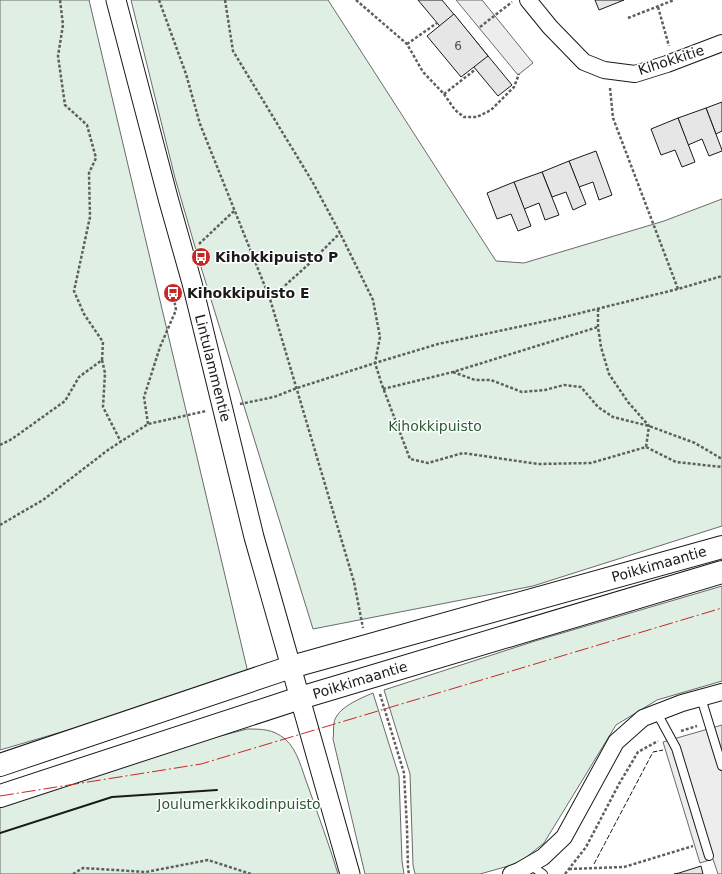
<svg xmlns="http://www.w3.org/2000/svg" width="722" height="874" font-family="'DejaVu Sans',sans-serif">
	<rect width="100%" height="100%" fill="#fff"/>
	<g fill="#e0efe3" stroke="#6a6a6a">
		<polygon points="0,0 89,0 249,677 0,750"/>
		<polygon points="131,0 328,0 496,261 524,263 664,221 722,199 722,526 533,586 313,629 200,264 175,178"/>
		<polygon points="722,586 722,681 657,700 616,725 544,843 524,859 512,865 480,874 415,874 413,865 410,774 384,690 535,641"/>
		<path d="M373,693L399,776L402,861L404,874H365L333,739C334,734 333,728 334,723C336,708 361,698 373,693Z"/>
		<path d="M247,729C262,729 273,729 285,739C298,750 302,771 308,786C318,815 329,844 338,874H0V806L205,740Z"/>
	</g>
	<g fill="#ededed" stroke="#6a6a6a">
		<polygon points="456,0 482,0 533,63 518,75"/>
		<polygon points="722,725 722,874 718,874 713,859 700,863 663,742"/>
	</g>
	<g fill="#e6e6e6" stroke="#1a1a1a">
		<polygon points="418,0 442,0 512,85 498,96"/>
		<polygon points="595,0 624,0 599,10"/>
		<polygon points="454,14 488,56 461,77 427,36"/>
		<polygon points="722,102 722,131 716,134 706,108"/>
		<polygon points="706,108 722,150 722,151 709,156 702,139 688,145 678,118"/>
		<polygon points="678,118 695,162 682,167 675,150 661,155 651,129"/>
		<polygon points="596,151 612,195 599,200 593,182 579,187 569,161"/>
		<polygon points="569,161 586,204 573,210 566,192 552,197 542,172"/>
		<polygon points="542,172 559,215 545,220 539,203 524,209 514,182"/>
		<polygon points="514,182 531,226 518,231 511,214 497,219 487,193"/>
		<polygon points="701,866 703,874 674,874 679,873"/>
	</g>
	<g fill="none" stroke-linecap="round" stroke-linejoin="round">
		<defs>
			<g id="service">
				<polyline points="701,698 722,766"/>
				<polyline points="657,713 676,748 709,856"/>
				<polyline points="530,865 543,874"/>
			</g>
			<g id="minor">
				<polyline points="528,0 550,27 584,62 604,70 635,74 667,64 722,43"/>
				<polyline points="511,874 519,871 543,857 564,837 616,742 643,718 682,703 722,692"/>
			</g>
			<polyline id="tertiary" points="116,0 168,198 192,283 254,537 350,874"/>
			<g id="primary">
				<polyline points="0,765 291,667 722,547"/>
				<polyline points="0,796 300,698 722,572"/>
			</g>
		</defs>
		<use href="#service" stroke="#1a1a1a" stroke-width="10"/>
		<use href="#minor" stroke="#1a1a1a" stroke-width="18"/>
		<use href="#tertiary" stroke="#1a1a1a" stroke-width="21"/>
		<use href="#primary" stroke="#1a1a1a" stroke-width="24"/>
		<g stroke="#5f5f5f" stroke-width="2.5" stroke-dasharray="3 2" stroke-linecap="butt">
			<polyline points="159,0 186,74 200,124 270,299 354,582 363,628"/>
			<polyline points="225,0 233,51 312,181 340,233 373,300 380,337 375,363 382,385 410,459 428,463 463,453 538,464 591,463 646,447 676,462 722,467"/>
			<polyline points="356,0 407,44 423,72 444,94 455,110 464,117 477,117 491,110 514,87 519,74"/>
			<polyline points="658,7 669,46"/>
			<polyline points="628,18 674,0"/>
			<polyline points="480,27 512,2"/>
			<polyline points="407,44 437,23"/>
			<polyline points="610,88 613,118 678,289"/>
			<polyline points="444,94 476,69"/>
			<polyline points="199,244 235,210"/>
			<polyline points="270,299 310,263 340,233"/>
			<polyline points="598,309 598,327 601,347 609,374 628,402 649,426 646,447"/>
			<polyline points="102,360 105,373 103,407 121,442"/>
			<polyline points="453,372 475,380 491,380 522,392 545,390 564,385 581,387 598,407 613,417 649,426 695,443 722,459"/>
			<polyline points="383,389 453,372 598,327"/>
			<polyline points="240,404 274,397 297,388 375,363 438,344 560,318 678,289 722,276"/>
			<polyline points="148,424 144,397 160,347 176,310 173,293"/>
			<polyline points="0,445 12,439 65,401 79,377 102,360 103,342 84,314 74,291 90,217 89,173 96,158 87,125 65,105 58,56 63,25 60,0"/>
			<polyline points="0,525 43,500 108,450 148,424 206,411"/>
			<polyline points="380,694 404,773 407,828 408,869 409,874"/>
			<polyline points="681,731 697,726"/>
			<polyline points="569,869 624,867 693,846"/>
			<polyline points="73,874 83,868 146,872 208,860 251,874"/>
			<polyline points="565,874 586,847 619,784 638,752 658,741"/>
		</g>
		<use href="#service" stroke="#fff" stroke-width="8"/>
		<use href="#minor" stroke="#fff" stroke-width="16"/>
		<use href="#tertiary" stroke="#fff" stroke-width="19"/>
		<use href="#primary" stroke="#fff" stroke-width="22"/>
		<polyline stroke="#1a1a1a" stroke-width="1" stroke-dasharray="5 2" stroke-linecap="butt" points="594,864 653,752 663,750"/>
		<polyline stroke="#1a1a1a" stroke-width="2" points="0,833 112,797 217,790"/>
		<polyline stroke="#c62828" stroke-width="1" stroke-dasharray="14 3 2 3" stroke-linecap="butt" points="0,796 201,764 722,608"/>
	</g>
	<defs>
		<symbol id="bus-disc" viewBox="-11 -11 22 22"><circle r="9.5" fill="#c62828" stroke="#fff"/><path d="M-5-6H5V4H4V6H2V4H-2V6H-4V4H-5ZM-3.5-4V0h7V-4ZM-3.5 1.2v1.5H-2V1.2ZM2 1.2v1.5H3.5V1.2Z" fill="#fff"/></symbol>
	</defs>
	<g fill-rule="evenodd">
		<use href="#bus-disc" x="190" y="246" width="22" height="22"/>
		<use href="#bus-disc" x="162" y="282" width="22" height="22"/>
	</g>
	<g text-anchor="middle" stroke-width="3" stroke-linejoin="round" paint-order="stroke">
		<g font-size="12" fill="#4d4d4d">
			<text x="458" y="50">6</text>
		</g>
		<g font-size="14" fill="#1a1a1a" stroke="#fff">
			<text transform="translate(671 60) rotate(-18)" y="5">Kihokkitie</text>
			<text transform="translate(213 368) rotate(76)" y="5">Lintulammentie</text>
			<text transform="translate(659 564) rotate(-16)" y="5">Poikkimaantie</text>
			<text transform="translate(360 680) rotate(-17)" y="5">Poikkimaantie</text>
		</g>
		<g font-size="14" font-weight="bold" fill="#1a1a1a" stroke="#fff" text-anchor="start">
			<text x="215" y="262">Kihokkipuisto P</text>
			<text x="187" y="298">Kihokkipuisto E</text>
		</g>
		<g font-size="14" fill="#2b5a34" stroke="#fff">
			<text x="435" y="431">Kihokkipuisto</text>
			<text x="239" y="809">Joulumerkkikodinpuisto</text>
		</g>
	</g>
</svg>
